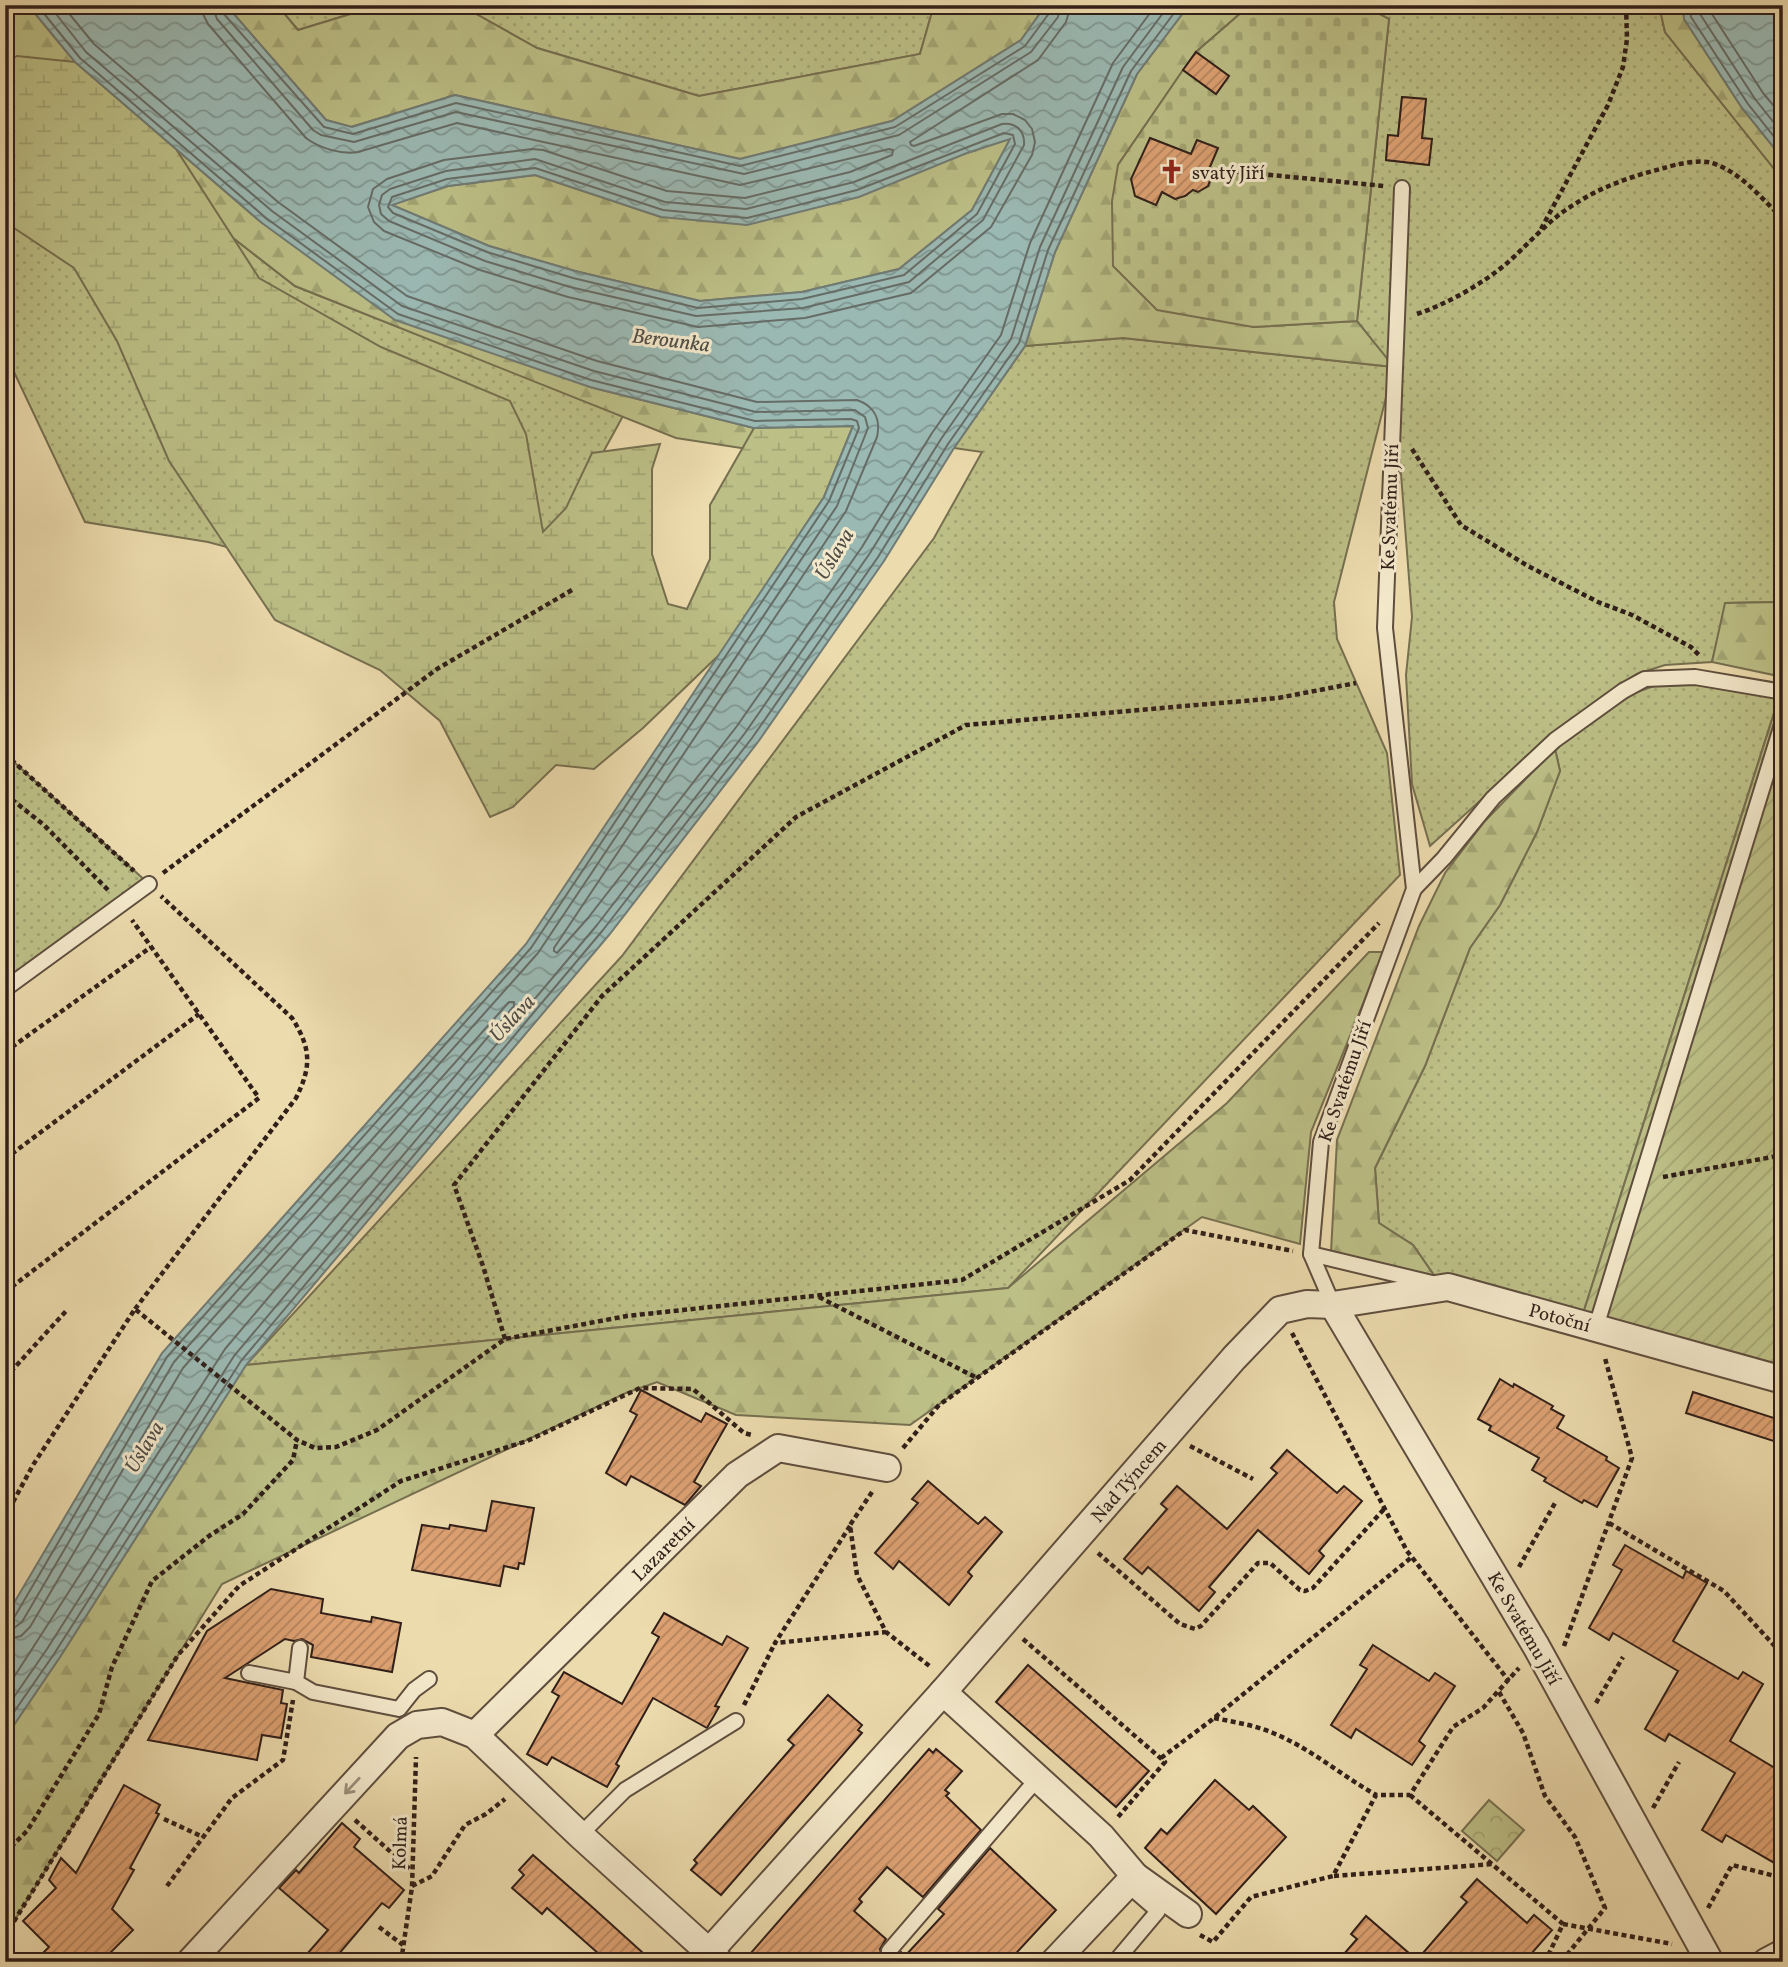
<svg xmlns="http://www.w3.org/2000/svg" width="1788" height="1967" font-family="Vollkorn,serif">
	<defs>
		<pattern id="grass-dots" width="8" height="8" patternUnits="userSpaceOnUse" patternTransform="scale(1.75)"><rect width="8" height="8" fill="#bcbf86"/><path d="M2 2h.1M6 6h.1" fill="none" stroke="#a2a473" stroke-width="1.8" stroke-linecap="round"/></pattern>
		<pattern id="forest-firs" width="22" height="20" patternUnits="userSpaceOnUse" patternTransform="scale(1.75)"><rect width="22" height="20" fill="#bcbf86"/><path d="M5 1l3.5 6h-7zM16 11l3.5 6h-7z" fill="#a2a473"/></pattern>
		<pattern id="wetland-marsh" width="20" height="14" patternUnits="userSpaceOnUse" patternTransform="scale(1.75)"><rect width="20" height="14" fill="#bcbf86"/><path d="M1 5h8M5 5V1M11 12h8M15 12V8" fill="none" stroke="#a2a473"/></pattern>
		<pattern id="cemetery-stones" width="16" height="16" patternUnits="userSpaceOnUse" patternTransform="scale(1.75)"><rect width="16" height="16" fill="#bcbf86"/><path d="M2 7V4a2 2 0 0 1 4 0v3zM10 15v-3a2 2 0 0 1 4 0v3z" fill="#a2a473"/></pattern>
		<pattern id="park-crowns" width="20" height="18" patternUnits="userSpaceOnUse" patternTransform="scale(1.75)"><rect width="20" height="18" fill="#bcbf86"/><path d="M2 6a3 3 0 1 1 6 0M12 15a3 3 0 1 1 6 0" fill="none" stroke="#a2a473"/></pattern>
		<pattern id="garden-furrows" width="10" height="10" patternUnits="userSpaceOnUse" patternTransform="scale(1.75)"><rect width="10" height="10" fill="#bcbf86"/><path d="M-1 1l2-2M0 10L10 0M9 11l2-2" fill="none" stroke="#a2a473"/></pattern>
		<pattern id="water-waves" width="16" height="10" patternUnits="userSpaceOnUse" patternTransform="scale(1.75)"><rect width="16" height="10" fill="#9bb9b3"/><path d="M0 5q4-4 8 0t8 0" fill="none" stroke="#7f9691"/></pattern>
		<pattern id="building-hatch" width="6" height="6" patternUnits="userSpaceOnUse" patternTransform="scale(1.75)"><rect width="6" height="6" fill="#dda172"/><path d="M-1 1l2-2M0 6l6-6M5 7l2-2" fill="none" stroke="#b4835d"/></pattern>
	</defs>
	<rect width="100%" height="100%" fill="#ecdbad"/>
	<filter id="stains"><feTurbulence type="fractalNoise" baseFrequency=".00286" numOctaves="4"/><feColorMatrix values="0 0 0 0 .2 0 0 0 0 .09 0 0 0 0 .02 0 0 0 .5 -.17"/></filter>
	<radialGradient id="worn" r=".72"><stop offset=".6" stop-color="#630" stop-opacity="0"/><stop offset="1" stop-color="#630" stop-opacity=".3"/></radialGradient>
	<g fill="url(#grass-dots)" stroke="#766f50" stroke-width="2" fill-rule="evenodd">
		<polygon points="277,5 380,5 298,30"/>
		<polygon points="460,5 934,5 920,54 699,96 537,48"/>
		<path d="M1363,5H1659L1665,32L1783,180V602L1726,603L1712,662L1665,665L1637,674L1600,698L1532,754L1430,846L1412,784L1406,675L1412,617L1393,370L1334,602L1337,639L1387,753L1400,875L1008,1288L246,1365L622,956L934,538L982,452L954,448L1025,346L1123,338L1393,367L1357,321L1389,19ZM1402,97L1426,99L1422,138L1429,165L1386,160L1388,135L1398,136Z"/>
		<polygon points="5,61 295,286 623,416 543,562 515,623 208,542 85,522 5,353"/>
		<polygon points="1660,684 1690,684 1779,697 1581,1320 1438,1281 1413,1245 1379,1223 1375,1168 1425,1066 1470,948 1500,905 1537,832 1560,771 1555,749 1634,693"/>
		<polygon points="5,754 149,884 5,989"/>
	</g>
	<g fill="url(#forest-firs)" stroke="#766f50" stroke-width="2">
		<polygon points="5,5 28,5 75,62 262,223 590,387 754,428 807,458 676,438 295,286 5,61"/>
		<polygon points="226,5 277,5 298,30 380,5 460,5 537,48 699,96 920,54 934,5 1046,5 1021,40 892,121 740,159 455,95 351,127 326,120"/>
		<polygon points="1189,5 1250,5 1196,52 1118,165 1253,327 1357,321 1394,367 1123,338 1025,346 1055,252 1137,74"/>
		<polygon points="1659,5 1683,5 1684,19 1742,108 1783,159 1783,180 1665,32"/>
		<polygon points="1011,138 972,210 899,269 802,292 700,301 575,271 489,246 391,205 448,186 535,175 661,217 967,153"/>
		<polygon points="1783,602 1783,677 1712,662 1725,603"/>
		<polygon points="1555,749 1560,771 1537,832 1500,905 1470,948 1425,1066 1375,1168 1379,1223 1413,1245 1438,1281 1331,1252 1337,1140 1419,926 1445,873 1485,821"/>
		<polygon points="1369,952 1384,952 1311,1132 1300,1244 1202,1217 910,1425 736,1415 657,1382 626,1393 222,1584 5,1936 5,1738 60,1657 246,1365 1008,1288 1227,1103"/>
	</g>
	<polygon fill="url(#wetland-marsh)" stroke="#766f50" stroke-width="2" points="17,56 75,62 176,149 259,278 381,347 510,401 526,434 543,532 566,508 592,453 660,444 652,469 652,554 668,604 687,609 710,559 710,505 754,428 853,426 824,497 720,654 643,728 594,769 556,765 513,807 490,817 440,721 380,670 275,620 169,461 117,341 74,268 5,222 5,63"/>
	<path fill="url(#cemetery-stones)" stroke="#766f50" stroke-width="2" fill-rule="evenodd" d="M1250,5H1363L1389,19L1357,321L1253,327L1157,310L1113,266L1112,201L1118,165L1183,70L1216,94L1229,76L1196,52ZM1150,138L1191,154L1197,140L1218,148L1209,169L1212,175L1209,186L1198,191L1189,188L1187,195L1179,196L1177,200L1162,192L1156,205L1137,197Z"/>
	<polygon fill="url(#park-crowns)" stroke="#766f50" stroke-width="2" points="1489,1800 1524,1830 1497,1861 1462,1831"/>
	<polygon fill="url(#garden-furrows)" stroke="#766f50" stroke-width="2" points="1783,685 1783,1374 1581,1320"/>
	<g fill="url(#water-waves)" stroke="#707b75" stroke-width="2" fill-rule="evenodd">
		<path d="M28,5H226L326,120L352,127L455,95L740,159L892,121L1021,40L1046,5H1189L1137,74L1055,252L1025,346L954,448L884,561L758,742L609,935L246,1365L60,1657L5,1738V1618L162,1353L526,944L824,497L853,426L754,428L590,387L395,320L262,223L75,62ZM1010,139L972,210L899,269L802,292L700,301L575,271L489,246L392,205L448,186L535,175L661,217L747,225L859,197L967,153Z"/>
		<polygon points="1683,5 1783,5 1783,159 1742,108 1684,19"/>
	</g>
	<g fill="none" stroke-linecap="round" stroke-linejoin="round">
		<g stroke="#666c66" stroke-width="2">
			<path d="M62,5L94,44L278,202L407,296L597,361L757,402L857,400C874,406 881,419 877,437L846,511L554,948V951L557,953L588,918L737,726L862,547L932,433L1001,335L1030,243L1113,63L1156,5"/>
			<path d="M202,5L203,14L208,24L306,138C319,148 342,155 358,152L457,123L740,185L889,149L893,150L892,155L850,172L745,198L667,191L543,150L532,149L444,160L387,179L373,189L368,207L374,222L384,231L480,270L568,297L698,327L805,318L911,293L991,227L1032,155L1035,142L1032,129L1025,120L1013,114H1002L914,146L911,145L910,142L1038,60L1066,22L1071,5"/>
			<polyline points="212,5 217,19 313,130 321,135 354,142 456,112 744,174 899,135 1031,52 1058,17 1060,5"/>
			<polyline points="221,5 223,13 324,127 353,134 456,103 740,166 895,127 1025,46 1050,12 1051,5"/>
			<polyline points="1690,5 1691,17 1748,104 1783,148"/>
			<polyline points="1699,5 1700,14 1755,99 1783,134"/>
			<polyline points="1709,5 1710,11 1763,93 1783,117"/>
			<path d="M1002,124C1016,122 1025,131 1024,145L983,220L909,282L803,308L696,316L570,287L485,261L389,221L381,214L379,205L382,195L390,189L446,171L535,159L665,202L746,209L854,182Z"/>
			<polygon points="1004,133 1013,135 1015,144 977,214 904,275 802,299 698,308 573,278 487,252 393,213 388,207 392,197 447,179 535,168 663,210 747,218 857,190"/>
			<polyline points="5,1621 15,1616 167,1357 531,948 829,501 859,428 857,421 851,419 755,421 591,380 398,314 266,218 80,58 37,5"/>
			<polyline points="5,1629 14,1628 22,1622 174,1362 538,953 837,506 868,428 865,417 855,410 756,412 594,371 402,306 272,211 86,52 49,5"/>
			<polyline points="5,1640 21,1636 30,1627 183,1368 509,1002 514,1002 514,1006 225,1349 5,1691"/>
			<polyline points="5,1710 47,1649 234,1356 597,925 745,733 870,553 941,439 1011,339 1040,247 1123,67 1169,5"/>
			<polyline points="5,1725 54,1654 241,1361 603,930 752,738 878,557 948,444 1019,343 1048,250 1131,71 1180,5"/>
		</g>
	</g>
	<g fill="url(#building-hatch)" stroke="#301f19" stroke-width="2">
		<polygon points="1196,52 1229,76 1216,94 1183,70"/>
		<polygon points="1402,97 1426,99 1422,138 1432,139 1429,165 1386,160 1388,135 1398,136"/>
		<polygon points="1150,138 1191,154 1197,140 1218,148 1209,169 1212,175 1208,186 1198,192 1193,190 1185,196 1175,199 1162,192 1156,205 1135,196 1131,179"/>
		<polygon points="1500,1379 1513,1387 1514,1384 1553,1406 1551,1409 1564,1416 1557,1428 1607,1457 1606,1460 1619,1468 1597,1507 1584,1500 1582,1503 1544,1481 1546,1478 1532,1470 1539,1458 1489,1430 1491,1426 1478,1419"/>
		<polygon points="641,1390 701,1422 706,1413 727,1424 694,1482 701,1486 685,1505 631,1476 626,1485 606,1473 637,1415 630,1411"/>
		<polygon points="1693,1392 1783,1421 1783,1444 1686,1413"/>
		<polygon points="1287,1450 1337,1493 1344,1486 1362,1501 1319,1551 1324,1556 1309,1574 1258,1530 1209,1587 1215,1592 1199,1611 1148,1567 1142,1574 1124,1559 1167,1509 1161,1504 1177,1486 1227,1529 1277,1473 1271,1468"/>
		<polygon points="928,1481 978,1524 985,1517 1002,1532 968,1572 972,1576 949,1605 899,1561 893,1569 875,1553 918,1503 912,1499"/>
		<polygon points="492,1501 534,1508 524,1564 519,1563 518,1569 504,1566 500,1586 412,1570 422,1525 449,1529 450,1525 486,1531"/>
		<polygon points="1625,1545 1683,1578 1686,1571 1707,1583 1673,1641 1738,1679 1743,1672 1763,1684 1730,1741 1783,1773 1783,1868 1726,1835 1722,1842 1702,1830 1735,1773 1669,1734 1665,1741 1645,1729 1678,1671 1613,1633 1609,1640 1589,1628 1622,1570 1613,1565"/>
		<polygon points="271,1589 323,1599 321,1613 371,1622 372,1617 401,1623 392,1672 311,1657 313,1645 302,1639 294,1641 285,1639 225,1678 283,1690 281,1703 287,1704 281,1738 262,1735 257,1760 148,1740 207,1631"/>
		<polygon points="664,1613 722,1645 727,1636 748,1648 715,1706 719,1707 707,1728 653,1698 616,1764 619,1766 607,1787 552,1757 547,1765 527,1754 559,1696 552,1692 564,1672 622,1704 659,1637 652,1633"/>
		<polygon points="1373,1645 1429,1681 1435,1673 1455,1686 1419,1741 1425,1746 1412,1765 1356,1729 1351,1738 1331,1725 1367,1669 1360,1665"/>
		<polygon points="1028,1665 1149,1771 1116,1807 996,1702"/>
		<polygon points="828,1695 862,1725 858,1730 862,1733 721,1895 691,1870 697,1863 694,1860 794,1745 788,1740"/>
		<polygon points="929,1749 933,1753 936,1749 962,1771 945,1790 949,1793 946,1796 981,1830 923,1897 887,1867 859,1899 862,1902 854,1911 886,1939 880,1949 882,1958 892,1960 901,1952 905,1956 944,1914 938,1909 990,1848 1056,1910 1008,1962 743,1962"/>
		<polygon points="1215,1780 1249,1810 1253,1806 1286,1837 1216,1914 1145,1848 1161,1829 1167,1834"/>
		<polygon points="124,1785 160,1805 156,1813 159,1814 130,1868 134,1870 112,1909 133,1930 101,1962 34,1962 49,1947 23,1921 56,1888 49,1880 61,1858 76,1873"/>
		<polygon points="342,1823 360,1839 354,1847 404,1890 389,1908 382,1903 332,1962 300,1962 328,1930 279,1888 296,1870 299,1873"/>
		<polygon points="533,1855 591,1906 653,1962 608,1962 547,1908 542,1914 512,1888 524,1875 519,1870"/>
		<polygon points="1477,1879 1527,1923 1534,1915 1552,1930 1524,1962 1337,1962 1357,1939 1351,1934 1366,1916 1417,1960 1467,1902 1461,1897"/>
	</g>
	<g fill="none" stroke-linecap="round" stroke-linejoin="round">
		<defs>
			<g id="lane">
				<polyline points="1414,889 1444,858 1493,798 1555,740 1623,691 1645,679 1695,677 1783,692"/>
				<polyline points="5,989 149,884"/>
				<polyline points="1311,1254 1432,1283"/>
				<polyline points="1333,1305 1311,1254 1321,1142 1414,889 1385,628 1402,188"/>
				<polyline points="1596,1327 1783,721"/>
				<polyline points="300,1648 296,1682 313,1692 399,1709 414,1690 429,1679"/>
				<polyline points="249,1673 296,1682"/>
				<polyline points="580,1835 625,1790 736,1721"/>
				<polyline points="889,1951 1038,1778"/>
				<polyline points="1115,1962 1158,1911 1128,1885"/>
			</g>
			<g id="street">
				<polyline points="1333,1305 1536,1646 1710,1962"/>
				<polyline points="943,1692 1101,1836 1135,1876 1188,1914"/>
				<polyline points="475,1735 737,1475 778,1448 887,1468"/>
				<polyline points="190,1962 398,1736 417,1725 442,1722 475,1735 580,1835 720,1962"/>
				<polyline points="700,1962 943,1692 1234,1358 1280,1310 1307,1304 1333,1305 1448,1287 1783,1380"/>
				<polyline points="1054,1962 1135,1876"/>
				<polyline points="1766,1962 1783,1953"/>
			</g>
		</defs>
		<use href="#lane" stroke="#5f4e3e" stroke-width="18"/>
		<use href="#street" stroke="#5f4e3e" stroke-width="30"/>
		<g stroke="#301f19" stroke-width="4.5" stroke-dasharray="5 3.5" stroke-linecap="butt">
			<polyline points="1209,169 1384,186"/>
			<polyline points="1541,229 1608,105 1623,67 1627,39 1626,5"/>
			<path d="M1417,314C1447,304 1482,284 1506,264C1529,244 1549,219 1575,204C1602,186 1633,176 1664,168C1677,164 1699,159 1712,163C1741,172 1762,199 1783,219"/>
			<polyline points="1412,449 1461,525 1528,566 1598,602 1632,615 1691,647 1701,657"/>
			<polyline points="5,754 134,871"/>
			<polyline points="5,794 44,825 109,891"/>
			<polyline points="163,873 437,669 572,590"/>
			<polyline points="5,1052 151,947"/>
			<polyline points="5,1159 199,1014"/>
			<polyline points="1663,1177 1783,1155"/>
			<polyline points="5,1292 259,1098 132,920"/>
			<polyline points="819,1297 977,1378"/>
			<path d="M135,1309L296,1098C312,1066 311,1048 292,1018L161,896"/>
			<polyline points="1292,1333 1407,1551 1509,1681"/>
			<polyline points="505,1339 483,1266 454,1185 602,996 796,817 966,725 1278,698 1356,683"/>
			<polyline points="5,1378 67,1310"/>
			<polyline points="1190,1446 1253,1479"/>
			<polyline points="903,1448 939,1405 1185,1230 1293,1251"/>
			<polyline points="872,1492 850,1525 857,1575 886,1632 932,1668"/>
			<polyline points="5,1517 33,1465 135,1309 297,1440 315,1448 336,1447 377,1430 505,1339 627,1316 962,1280 1130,1180 1379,923"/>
			<polyline points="1609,1523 1724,1591 1783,1655"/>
			<polyline points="850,1526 775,1643 886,1632"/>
			<polyline points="1098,1553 1180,1624 1195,1629 1201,1626 1258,1563 1270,1563 1300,1590 1305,1591 1313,1588 1385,1508"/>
			<polyline points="1519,1567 1555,1503"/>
			<polyline points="1023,1639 1165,1762 1118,1817"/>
			<polyline points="1564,1646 1632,1458 1605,1358"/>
			<polyline points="1499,1692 1523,1733 1545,1796 1575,1837 1605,1908 1561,1962"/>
			<polyline points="1596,1703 1623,1657"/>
			<polyline points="744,1705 775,1643"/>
			<path d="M1214,1718C1234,1722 1254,1725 1273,1733C1310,1748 1341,1775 1376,1795"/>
			<polyline points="1161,1758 1209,1722 1412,1557"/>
			<polyline points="1410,1795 1563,1924 1545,1962"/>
			<polyline points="1653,1808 1679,1762"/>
			<polyline points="164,1819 203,1837"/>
			<polyline points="355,1820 412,1871"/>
			<polyline points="5,1853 27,1831 99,1714 112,1667 152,1581 209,1536 243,1514 293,1460 297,1440"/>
			<polyline points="1334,1876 1493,1864"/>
			<polyline points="167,1886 232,1798 283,1760 293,1700"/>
			<polyline points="412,1886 432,1876 465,1825 486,1814 505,1799"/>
			<polyline points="1708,1908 1732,1865 1783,1878"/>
			<polyline points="1563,1924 1672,1944"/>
			<polyline points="379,1927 403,1945"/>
			<polyline points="1200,1935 1213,1942 1251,1897 1333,1876 1376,1795 1410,1795 1453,1727 1483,1708 1519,1668"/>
			<polyline points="5,1936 178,1655 239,1586 401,1481 527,1441 640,1388 693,1389 744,1433 752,1435"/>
			<polyline points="401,1962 412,1887 416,1757"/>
		</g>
		<use href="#lane" stroke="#f3e8ca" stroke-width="14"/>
		<use href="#street" stroke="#f3e8ca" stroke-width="26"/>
	</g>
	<defs><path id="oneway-shaft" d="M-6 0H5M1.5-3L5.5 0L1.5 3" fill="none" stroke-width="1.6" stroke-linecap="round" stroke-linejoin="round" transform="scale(1.75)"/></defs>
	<use stroke="#9b8e7a" href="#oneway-shaft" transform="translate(352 1786) rotate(133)"/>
	<defs>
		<symbol id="church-bare" viewBox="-9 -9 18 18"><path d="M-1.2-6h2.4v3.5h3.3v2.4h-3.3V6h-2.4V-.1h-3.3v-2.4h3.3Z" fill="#8f2418" stroke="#f3e8ca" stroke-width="2.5" paint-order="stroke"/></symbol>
	</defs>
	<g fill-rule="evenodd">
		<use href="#church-bare" x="1154" y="154" width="35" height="35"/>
	</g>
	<g text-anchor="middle" stroke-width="6" stroke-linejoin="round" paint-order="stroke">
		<g font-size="19" fill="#301f19" stroke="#f3e8ca" text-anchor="start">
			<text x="1192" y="179">svatý Jiří</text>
		</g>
		<g font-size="19" fill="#301f19" stroke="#f3e8ca">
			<text transform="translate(1389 507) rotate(-88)" y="7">Ke Svatému Jiří</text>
			<text transform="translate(1344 1081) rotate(-71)" y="7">Ke Svatému Jiří</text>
			<text transform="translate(1560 1317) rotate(15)" y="7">Potoční</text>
			<text transform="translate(1128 1480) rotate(-49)" y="7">Nad Týncem</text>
			<text transform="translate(663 1549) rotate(-45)" y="7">Lazaretní</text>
			<text transform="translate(1525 1628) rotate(60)" y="7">Ke Svatému Jiří</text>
			<text transform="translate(399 1843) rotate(-88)" y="7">Kolmá</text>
		</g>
		<g font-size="21" font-style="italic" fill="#504d47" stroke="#f3e8ca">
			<text transform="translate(671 340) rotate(7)" y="7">Berounka</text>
			<text transform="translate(834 554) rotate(-59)" y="7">Úslava</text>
			<text transform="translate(512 1018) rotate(-47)" y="7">Úslava</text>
			<text transform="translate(144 1447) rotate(-59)" y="7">Úslava</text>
		</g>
	</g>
	<rect width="1788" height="1967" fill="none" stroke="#ecdbad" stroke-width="28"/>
	<rect x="7" y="7" width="1774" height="1953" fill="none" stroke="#301f19" stroke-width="3.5"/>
	<rect x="14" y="14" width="1760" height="1939" fill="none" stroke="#301f19" stroke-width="2"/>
	<rect width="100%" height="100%" filter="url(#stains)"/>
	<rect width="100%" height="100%" fill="url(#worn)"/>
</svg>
